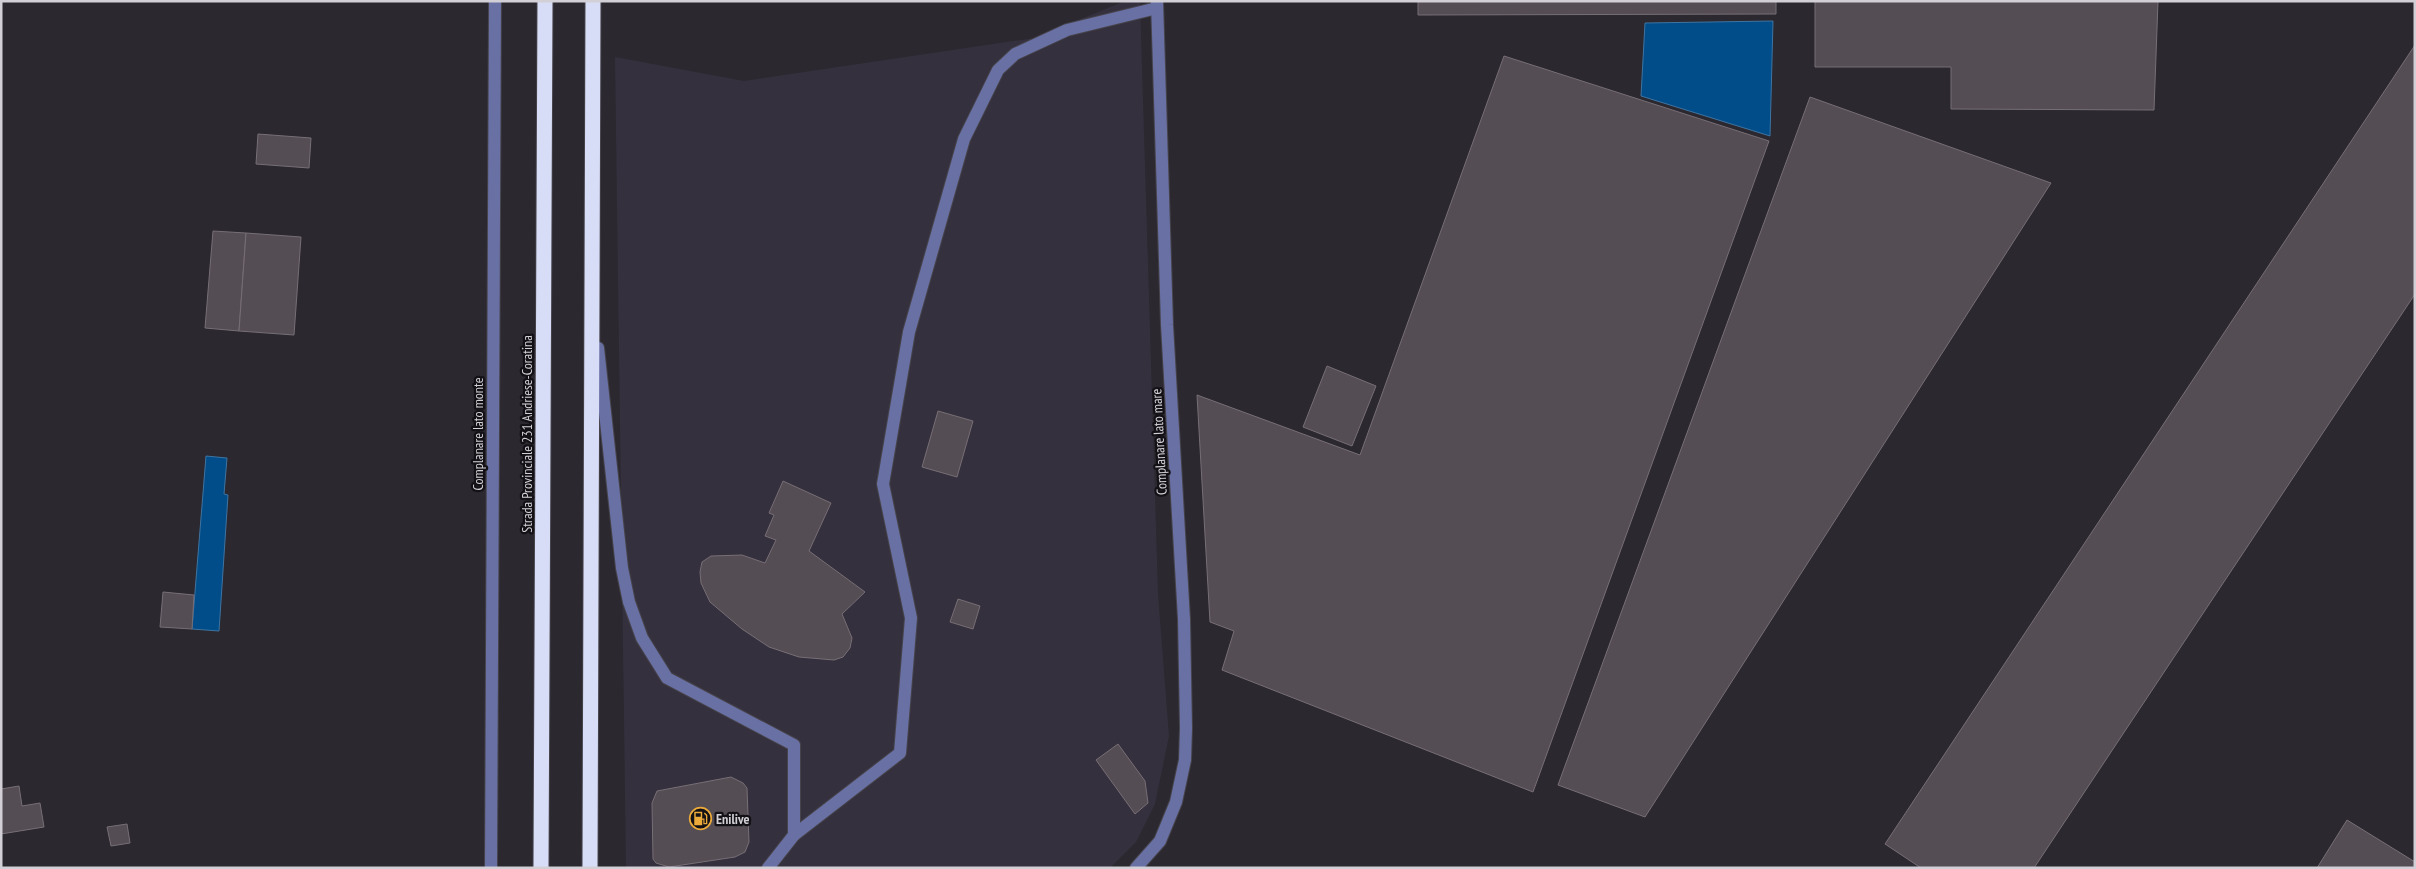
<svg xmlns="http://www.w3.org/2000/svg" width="2416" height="869" font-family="'PT Sans Narrow',sans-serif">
	<rect width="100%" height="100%" fill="#2b2830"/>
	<polygon fill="#35303d" points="1125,1 1140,1 1158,594 1169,736 1155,804 1136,842 1110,868 626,868 615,57 744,81 1034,38"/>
	<g fill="#004d8a" stroke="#3f74a1">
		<polygon points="1773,21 1770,136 1641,96 1645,23"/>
		<polygon points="206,456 227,458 224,494 228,495 219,631 192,629"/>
	</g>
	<g fill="#554d54" stroke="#776e76">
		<polygon points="1418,1 1776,1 1776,14 1418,15"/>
		<polygon points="1815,1 2158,1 2154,110 1951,109 1951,67 1815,67"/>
		<polygon points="2415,45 2415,294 2034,868 1921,868 1885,844"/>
		<polygon points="1504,56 1769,141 1533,792 1222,670 1234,631 1210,622 1197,395 1360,455"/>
		<polygon points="1810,97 2051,183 1645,817 1558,785"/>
		<polygon points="258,134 311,138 309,168 256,164"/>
		<polygon points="213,231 246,233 239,331 205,328"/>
		<polygon points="246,233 301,237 294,335 239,331"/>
		<polygon points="1327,366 1376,386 1352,446 1303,427"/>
		<polygon points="938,411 973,421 957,477 922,467"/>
		<polygon points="783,481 831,503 809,551 865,592 842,614 852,638 850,648 843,657 834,660 799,657 769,647 742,629 710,602 701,583 700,572 702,562 711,556 742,555 765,563 776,540 765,536 774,515 769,513"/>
		<polygon points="163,592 194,595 192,629 160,627"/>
		<polygon points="958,599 980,606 973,629 950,622"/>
		<polygon points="1118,744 1145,781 1148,803 1135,814 1096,760"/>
		<polygon points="731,777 743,783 747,788 749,842 745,852 735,857 669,867 656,863 653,859 652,803 657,791"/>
		<polygon points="19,786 22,806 40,803 44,827 1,834 1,789"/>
		<polygon points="2347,820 2415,862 2415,868 2317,868"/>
		<polygon points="127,824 130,843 111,846 107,827"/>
	</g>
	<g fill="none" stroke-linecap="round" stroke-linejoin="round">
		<defs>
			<g id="minor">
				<polyline points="598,348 622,568 629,602 642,638 667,678 794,745 794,835 768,868"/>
				<polyline points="794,835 900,753 911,618 883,484 909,332 964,139 998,70 1015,54 1067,30 1157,8"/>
				<polyline points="491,868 495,1"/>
				<polyline points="1136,868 1160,841 1176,802 1185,760 1186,728 1184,619 1167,325 1157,1"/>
			</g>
			<g id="highway">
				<polyline points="541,868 545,1"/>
				<polyline points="590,868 593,1"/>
			</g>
		</defs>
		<use href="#minor" stroke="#46434b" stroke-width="14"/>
		<use href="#highway" stroke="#46434b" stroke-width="17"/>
		<use href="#minor" stroke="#6970a4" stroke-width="12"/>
		<use href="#highway" stroke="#d8ddf7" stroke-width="15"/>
	</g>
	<defs>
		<symbol id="fuel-ring" viewBox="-11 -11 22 22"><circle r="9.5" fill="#131115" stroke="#ebaa39" stroke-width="1.5"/><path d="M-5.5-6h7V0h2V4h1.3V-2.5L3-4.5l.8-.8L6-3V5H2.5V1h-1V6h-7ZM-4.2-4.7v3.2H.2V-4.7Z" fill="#ebaa39"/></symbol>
	</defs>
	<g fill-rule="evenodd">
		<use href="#fuel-ring" x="688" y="806" width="25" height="25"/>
	</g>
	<g text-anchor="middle" stroke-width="4.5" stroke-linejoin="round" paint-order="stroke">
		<g font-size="14" fill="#d2d0d6" stroke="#131115">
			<text transform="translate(478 434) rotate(-90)" y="5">Complanare lato monte</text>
			<text transform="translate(527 434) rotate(-90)" y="5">Strada Provinciale 231 Andriese-Coratina</text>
			<text transform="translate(1159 442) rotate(-93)" y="5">Complanare lato mare</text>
		</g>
		<g font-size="14" font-weight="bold" fill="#d2d0d6" stroke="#131115" text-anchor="start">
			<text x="716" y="824">Enilive</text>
		</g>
	</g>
	<rect width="2416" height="869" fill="none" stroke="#d2d0d6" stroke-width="5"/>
</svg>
